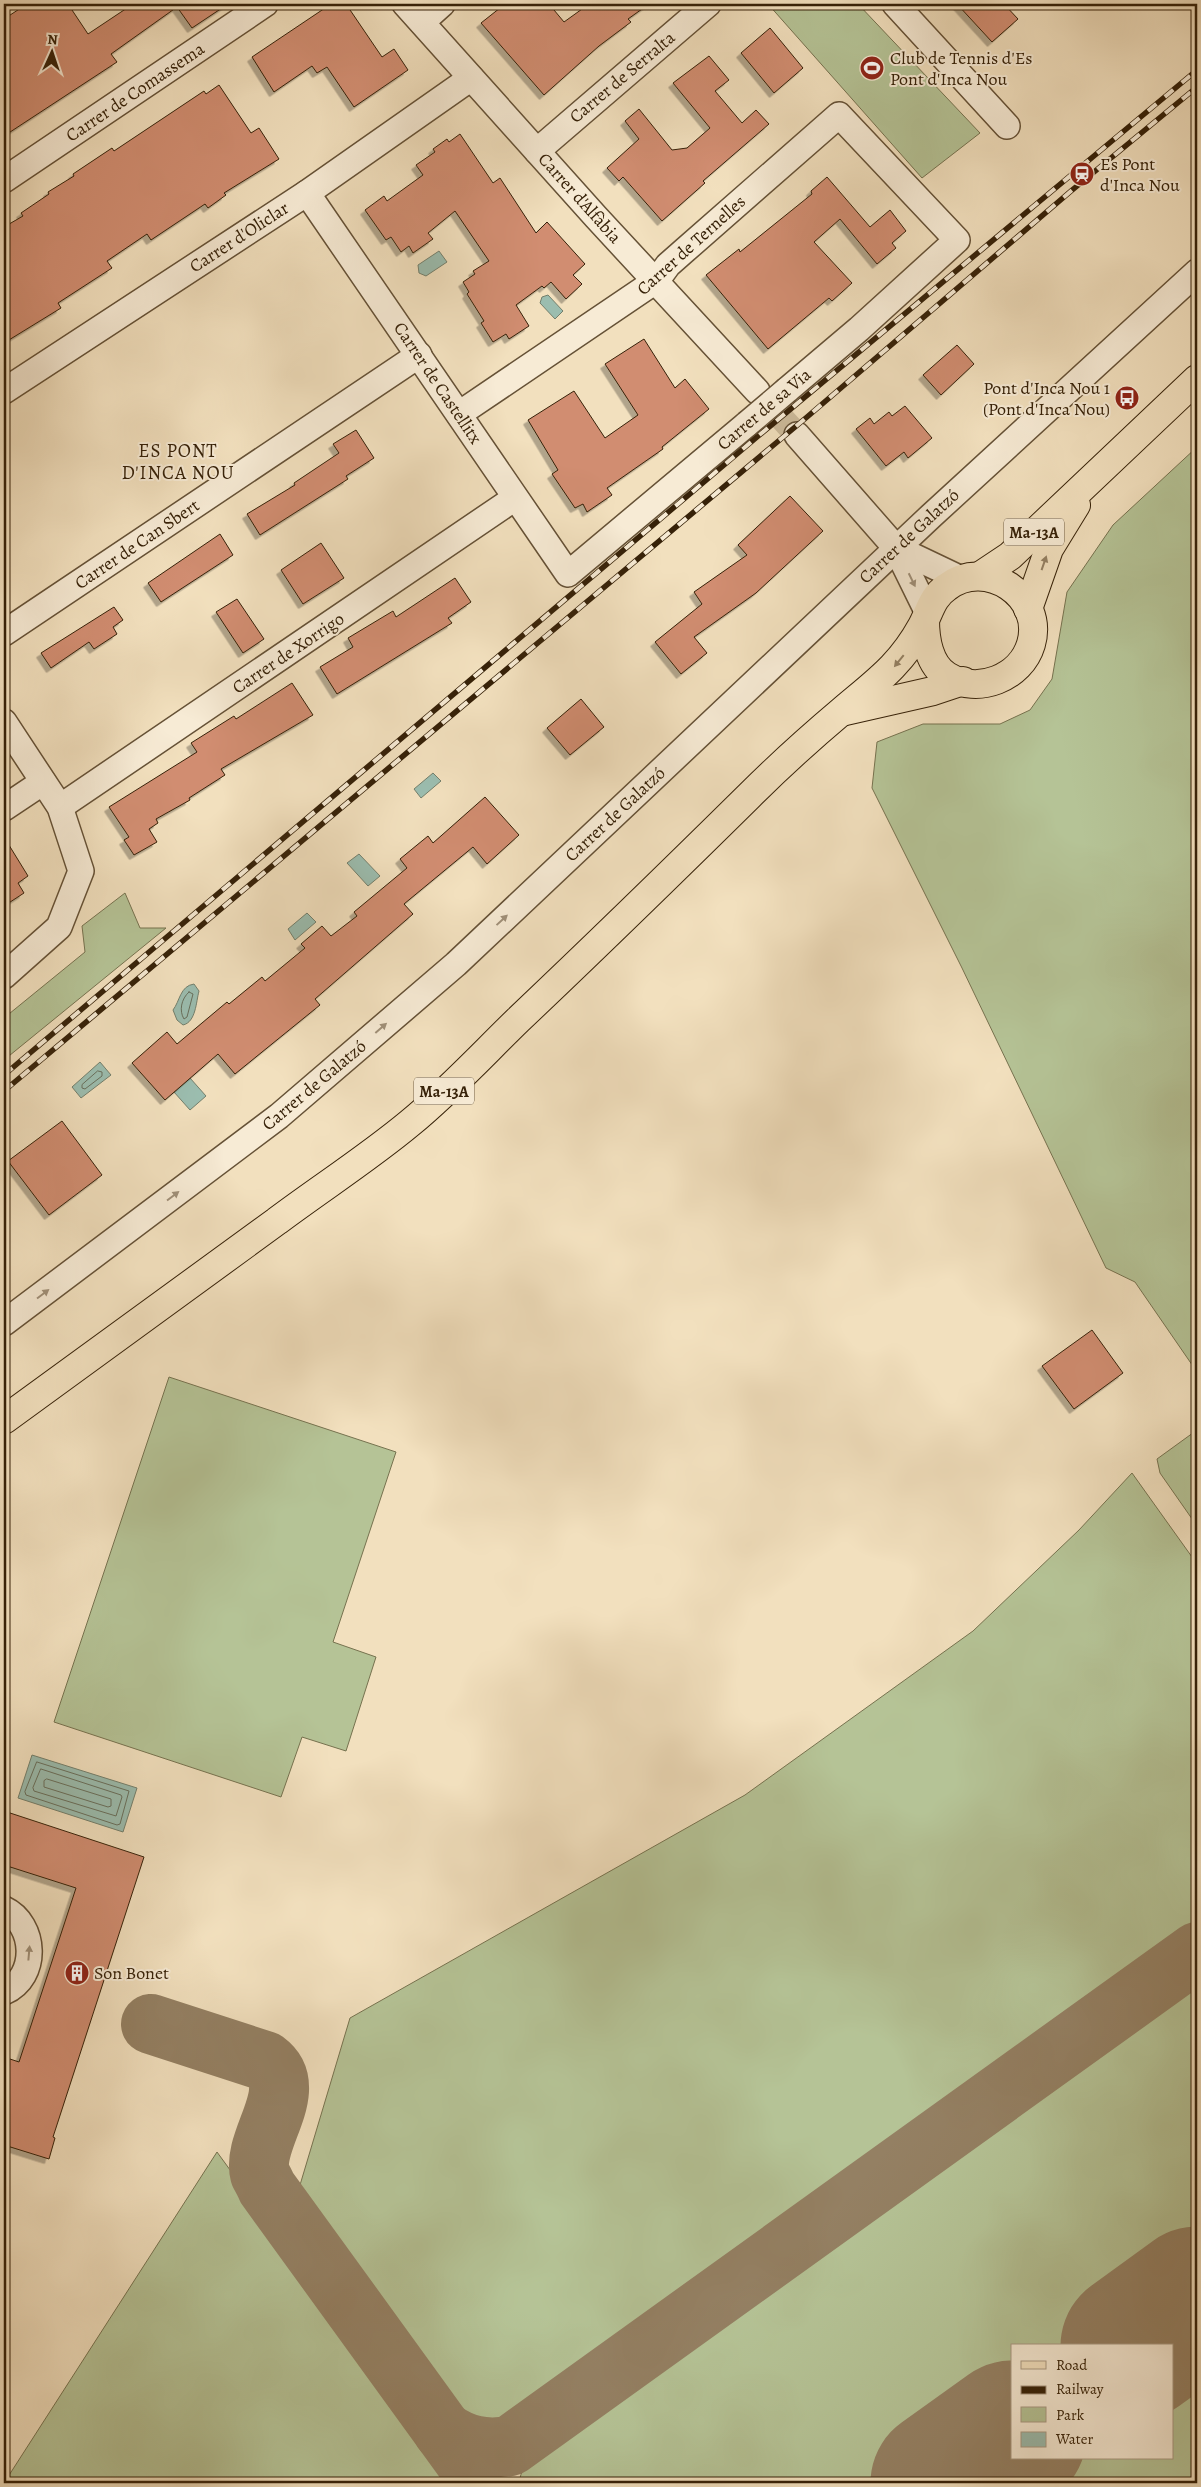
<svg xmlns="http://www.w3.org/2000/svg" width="1201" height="2487" font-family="Alegreya,serif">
	<defs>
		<filter id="shadow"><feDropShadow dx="-4.5" dy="4.5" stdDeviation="0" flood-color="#0004"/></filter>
	</defs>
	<rect width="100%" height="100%" fill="#f2e0be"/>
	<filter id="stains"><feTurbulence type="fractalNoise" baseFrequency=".004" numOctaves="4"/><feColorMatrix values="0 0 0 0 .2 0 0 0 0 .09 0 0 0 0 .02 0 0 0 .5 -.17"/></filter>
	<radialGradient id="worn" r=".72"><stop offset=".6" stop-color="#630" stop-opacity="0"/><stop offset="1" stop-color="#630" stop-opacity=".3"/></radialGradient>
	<g fill="#b5c396" stroke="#76724f">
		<polygon points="768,4 858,4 980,133 922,178"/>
		<polygon points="1197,447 1197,1372 1135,1282 1106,1268 962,968 872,788 877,742 923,724 1000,724 1030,710 1052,679 1067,592 1113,525"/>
		<polygon points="125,893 140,928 166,928 4,1060 4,1018 85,952 82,926"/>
		<polygon points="169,1377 396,1452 333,1642 376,1657 346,1751 302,1737 281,1797 54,1722"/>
		<polygon points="1197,1430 1197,1526 1160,1473 1157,1459"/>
		<polygon points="1132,1473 1197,1564 1197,1925 510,2417 479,2422 456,2412 436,2395 306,2211 300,2185 350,2018 745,1795 973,1631 1079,1530"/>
		<path d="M1197,1971V2254L1070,2346H1012V2387L880,2483H519C522,2459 545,2445 563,2430Z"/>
		<polygon points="217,2152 458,2483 4,2483"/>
		<polygon points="1197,2351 1197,2483 1014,2483 1048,2458 1172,2458 1172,2369"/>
	</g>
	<g fill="#9bbdaf" stroke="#737f6c">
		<polygon points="439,251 447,262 426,276 419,273 418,265"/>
		<polygon points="548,295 563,311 555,319 540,303 542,297"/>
		<polygon points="433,773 441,781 421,798 414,789"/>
		<polygon points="359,854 380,876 368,886 347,863"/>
		<polygon points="307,913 316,922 295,940 288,929"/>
		<path d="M194,984L199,991C196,1002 196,1022 183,1025L177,1020L173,1010C180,1001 180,986 194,984Z"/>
		<polygon points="100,1062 111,1075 81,1098 72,1087"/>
		<polygon points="190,1078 206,1096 190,1110 174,1092"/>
		<polygon points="32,1755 137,1788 123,1832 18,1798"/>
	</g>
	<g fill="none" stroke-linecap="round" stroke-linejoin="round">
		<g stroke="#686f5c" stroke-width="1">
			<path d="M189,992L193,994L187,1017L184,1019C179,1011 181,999 189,992Z"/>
			<polygon points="98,1071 102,1072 102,1076 85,1089 82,1088 82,1085"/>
			<polygon points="37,1762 129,1791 120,1824 117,1825 26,1795 25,1792"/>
			<polygon points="41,1769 121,1795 122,1797 116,1816 34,1791 33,1788"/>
			<polygon points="47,1779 111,1799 111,1806 108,1807 44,1787 44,1781"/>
		</g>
		<g stroke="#948063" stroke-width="60">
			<path d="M151,2024L265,2061C303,2089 251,2139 260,2174C262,2178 265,2183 267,2188L467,2464"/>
			<path d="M443,2431C465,2446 484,2450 510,2446L1197,1952"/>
		</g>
		<g stroke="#948063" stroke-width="149">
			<polyline points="1135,2346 1197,2301"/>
			<polyline points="945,2483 1012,2435"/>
		</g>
	</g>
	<g fill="#d18d71" stroke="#362108" filter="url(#shadow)">
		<polygon points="27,4 68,4 88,34 133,4 228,4 192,28 177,7 111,54 117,62 4,136 4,19"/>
		<polygon points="331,4 346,4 382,57 394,49 408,70 354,107 327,67 317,73 312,66 274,92 252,57"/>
		<polygon points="505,4 549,4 564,22 589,4 649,4 628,19 631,22 599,46 544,95 481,23"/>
		<polygon points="957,4 1004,4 1018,19 992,42"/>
		<polygon points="770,28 803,68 774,93 741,53"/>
		<polygon points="709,56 729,80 715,91 742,123 756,110 769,124 703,181 705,183 662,221 623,177 619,181 607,168 639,139 625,121 639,109 672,150 687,148 710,128 673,83"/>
		<polygon points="219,85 251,133 259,128 279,159 224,193 226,195 208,208 205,204 151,240 147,234 107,261 112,268 58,303 61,308 4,343 4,227 23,216 21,213 49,194 48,192 74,176 73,174 112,148 114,151 204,91 206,94"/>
		<polygon points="460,134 493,183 500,178 536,233 547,222 585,264 573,275 582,284 566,299 551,282 544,288 542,286 516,305 529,326 509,339 506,334 493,342 481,323 484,321 467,294 469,292 463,282 475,274 473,271 489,261 455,211 428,233 433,239 413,253 409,246 401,252 391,237 386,240 365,210 384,196 387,201 423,175 416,165 435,152 433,149 447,139 449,142"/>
		<polygon points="827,177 870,227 890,210 906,231 892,243 896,248 877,264 840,219 814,242 852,283 832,301 829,298 768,349 706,275 739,249 740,252 812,194 811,191"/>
		<polygon points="644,339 675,388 685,379 709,409 662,447 663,449 607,488 612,495 587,512 583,504 575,508 552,474 558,470 528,420 574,391 605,438 638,415 605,364"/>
		<polygon points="957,345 974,364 941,395 923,375"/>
		<polygon points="905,406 932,438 908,458 904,452 886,466 856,429 870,418 874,424 889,412 892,416"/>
		<polygon points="356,430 374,458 346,476 348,479 260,535 247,514 295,485 294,483 339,453 333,444"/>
		<polygon points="790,496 823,531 756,593 694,637 707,653 681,674 655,642 702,604 694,592 747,555 738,545"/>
		<polygon points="220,534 233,555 161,602 148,583"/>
		<polygon points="321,543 344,578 303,604 281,570"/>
		<polygon points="455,578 471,602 448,618 452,623 337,694 320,667 353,647 348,638 393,611 396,617"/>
		<polygon points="237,599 264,639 243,653 216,612"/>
		<polygon points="114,607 123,620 113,627 117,634 94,649 89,642 51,668 41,653"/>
		<polygon points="292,683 313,715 221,769 225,775 189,798 190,800 156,819 158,823 149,829 157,842 134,855 124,840 129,837 109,807 197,752 191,743 234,716 236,719"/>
		<polygon points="581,699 604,727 570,755 547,728"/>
		<polygon points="485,797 519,835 487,864 473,847 404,904 413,914 315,999 320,1005 235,1074 218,1054 165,1100 132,1063 167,1032 177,1044 227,1002 229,1004 262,977 265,981 305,948 301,944 322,926 331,936 357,916 354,912 407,868 400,859 428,836 433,843"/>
		<polygon points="4,837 28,876 18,883 24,893 4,906"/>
		<polygon points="62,1121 102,1175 49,1215 8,1161"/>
		<polygon points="1092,1330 1123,1373 1074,1409 1042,1366"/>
		<polygon points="4,1811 144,1857 53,2137 55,2138 49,2159 4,2145 4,2057 19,2062 76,1888 4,1865"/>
	</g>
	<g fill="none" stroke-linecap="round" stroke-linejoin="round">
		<polyline stroke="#ccba9a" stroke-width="25" stroke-dasharray="25 12" stroke-linecap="butt" points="757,391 797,435"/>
		<defs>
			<g id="minor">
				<polyline points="405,4 596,217 757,391"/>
				<polyline points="895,4 1007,126"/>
				<polyline points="422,22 442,4"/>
				<polyline points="537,151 708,4"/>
				<polyline points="4,180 265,4"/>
				<polyline points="307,193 568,574 747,424"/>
				<polyline points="4,391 307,193 471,78"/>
				<polyline points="459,414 657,280 668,265 685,250 839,115 957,240 859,329 787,390"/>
				<polyline points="797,435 896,548 928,613"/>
				<polyline points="896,548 961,579"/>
				<polyline points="4,633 419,355"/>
				<polyline points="4,722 60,807 81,871 59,927 4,976"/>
				<polyline points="60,807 515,498"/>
				<polyline points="4,808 43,782"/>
				<polyline points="4,1323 279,1116 456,964 931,516 1197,272"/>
				<path d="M4,1909C36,1924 39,1977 4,1992"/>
			</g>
			<g id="primary">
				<polyline points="980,576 1010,556 1197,379"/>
				<polyline points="1028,609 1049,549 1076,505"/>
				<polyline points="845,711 933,691 963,681"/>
				<path d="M4,1420C95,1353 186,1287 277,1221C321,1188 368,1158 410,1123C448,1092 483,1054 518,1020C596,946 673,871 749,796C779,766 810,738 842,711C876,682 900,666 922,626C930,611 932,597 947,587C986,557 1045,596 1031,644C1021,678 978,695 947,676C929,665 925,639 925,620"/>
			</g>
		</defs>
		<use href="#minor" stroke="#655136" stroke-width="28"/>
		<use href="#primary" stroke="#362108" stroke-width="30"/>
		<use href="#minor" stroke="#f7ebd5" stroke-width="25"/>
		<use href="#primary" stroke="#f2e0be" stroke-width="28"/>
		<defs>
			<g id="rail">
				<polyline points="4,1075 757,437 1197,70"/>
				<polyline points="4,1091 807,417 1071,191 1197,87"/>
			</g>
		</defs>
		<use href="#rail" stroke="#362108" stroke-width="5.5"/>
		<use href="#rail" stroke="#f7ebd5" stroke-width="4" stroke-dasharray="11" stroke-linecap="butt"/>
		<defs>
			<polyline id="minor-bridge" points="747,424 787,390"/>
		</defs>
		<use href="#minor-bridge" stroke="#655136" stroke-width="28" stroke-linecap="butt"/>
		<use href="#minor-bridge" stroke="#f7ebd5" stroke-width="25"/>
	</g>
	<defs><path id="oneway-solid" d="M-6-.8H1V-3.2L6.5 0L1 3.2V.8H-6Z" transform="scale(1.25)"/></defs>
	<g fill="#948063">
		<use href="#oneway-solid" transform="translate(1044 563) rotate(-71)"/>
		<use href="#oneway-solid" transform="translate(899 661) rotate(129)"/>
	</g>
	<g fill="#a09079">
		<use href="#oneway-solid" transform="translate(912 580) rotate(64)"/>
		<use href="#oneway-solid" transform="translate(502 920) rotate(-43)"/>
		<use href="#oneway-solid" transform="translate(381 1028) rotate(-41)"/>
		<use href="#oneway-solid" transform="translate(173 1196) rotate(-37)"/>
		<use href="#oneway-solid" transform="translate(43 1294) rotate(-37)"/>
		<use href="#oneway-solid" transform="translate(29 1953) rotate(-85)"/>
	</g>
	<defs>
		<symbol id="stadium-disc" viewBox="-11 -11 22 22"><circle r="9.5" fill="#8f2418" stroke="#f7ebd5"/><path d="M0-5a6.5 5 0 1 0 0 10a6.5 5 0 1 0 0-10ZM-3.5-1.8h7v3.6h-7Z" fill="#fff"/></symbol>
		<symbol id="station-disc" viewBox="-11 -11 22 22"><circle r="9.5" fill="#8f2418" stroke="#f7ebd5"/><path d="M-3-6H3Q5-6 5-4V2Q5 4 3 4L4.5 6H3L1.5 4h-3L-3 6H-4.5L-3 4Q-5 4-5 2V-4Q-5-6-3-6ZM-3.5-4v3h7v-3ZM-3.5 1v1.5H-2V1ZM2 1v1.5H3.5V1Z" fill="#fff"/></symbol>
		<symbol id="bus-disc" viewBox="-11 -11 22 22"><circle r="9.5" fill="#8f2418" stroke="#f7ebd5"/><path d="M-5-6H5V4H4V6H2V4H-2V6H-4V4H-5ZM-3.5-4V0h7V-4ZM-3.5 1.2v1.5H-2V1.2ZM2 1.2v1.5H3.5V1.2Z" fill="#fff"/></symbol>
		<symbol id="building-disc" viewBox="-11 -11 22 22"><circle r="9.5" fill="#8f2418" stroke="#f7ebd5"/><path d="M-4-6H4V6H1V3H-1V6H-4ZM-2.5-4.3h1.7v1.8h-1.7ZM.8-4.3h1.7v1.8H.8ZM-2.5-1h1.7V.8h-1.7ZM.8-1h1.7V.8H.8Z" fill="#fff"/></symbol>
	</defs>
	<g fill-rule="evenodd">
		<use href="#stadium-disc" x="858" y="54" width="28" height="28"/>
		<use href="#station-disc" x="1068" y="160" width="28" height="28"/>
		<use href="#bus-disc" x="1113" y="384" width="28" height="28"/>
		<use href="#building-disc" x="63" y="1959" width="28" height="28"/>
	</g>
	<g text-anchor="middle" stroke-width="4" stroke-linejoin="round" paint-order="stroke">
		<g fill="#f7ebd5" stroke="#705e46" stroke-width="1">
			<rect x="1004" y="518.5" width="60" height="27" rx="4"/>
			<rect x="414" y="1077.5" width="60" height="27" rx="4"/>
		</g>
		<g font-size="16" font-weight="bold" fill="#362108">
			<text x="1034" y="538">Ma-13A</text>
			<text x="444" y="1097">Ma-13A</text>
		</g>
		<g font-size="18" fill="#362108" stroke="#f7ebd5" text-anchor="start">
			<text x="890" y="64">Club de Tennis d'Es<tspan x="890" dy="21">Pont d'Inca Nou</tspan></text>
			<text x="1100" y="170">Es Pont<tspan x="1100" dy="21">d'Inca Nou</tspan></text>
			<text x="1110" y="394" text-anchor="end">Pont d'Inca Nou 1<tspan x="1110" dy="21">(Pont d'Inca Nou)</tspan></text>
			<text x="94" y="1979">Son Bonet</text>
		</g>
		<g font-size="18" fill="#362108" stroke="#f7ebd5">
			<text transform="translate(622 77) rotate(-40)" y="6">Carrer de Serralta</text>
			<text transform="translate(135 92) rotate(-34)" y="6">Carrer de Comassema</text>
			<text transform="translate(580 198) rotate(48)" y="6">Carrer d'Alfàbia</text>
			<text transform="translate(239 237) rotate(-33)" y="6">Carrer d'Oliclar</text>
			<text transform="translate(691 245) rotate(-42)" y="6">Carrer de Ternelles</text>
			<text transform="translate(438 383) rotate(56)" y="6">Carrer de Castellitx</text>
			<text transform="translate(764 409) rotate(-40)" y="6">Carrer de sa Via</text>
			<text transform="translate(909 536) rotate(-43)" y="6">Carrer de Galatzó</text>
			<text transform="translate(137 544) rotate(-34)" y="6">Carrer de Can Sbert</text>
			<text transform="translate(288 653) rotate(-34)" y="6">Carrer de Xorrigo</text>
			<text transform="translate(615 814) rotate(-43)" y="6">Carrer de Galatzó</text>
			<text transform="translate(314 1085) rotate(-40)" y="6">Carrer de Galatzó</text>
		</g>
		<g font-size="19" letter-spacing="1" fill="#362108" stroke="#f7ebd5">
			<text x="178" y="457">ES PONT<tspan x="178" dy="22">D'INCA NOU</tspan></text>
		</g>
	</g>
	<rect width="1201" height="2487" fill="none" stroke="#f2e0be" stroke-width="20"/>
	<rect x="5" y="5" width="1191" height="2477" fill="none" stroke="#362108" stroke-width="2.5"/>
	<rect x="10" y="10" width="1181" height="2467" fill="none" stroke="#362108"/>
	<rect x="1011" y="2344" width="162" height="115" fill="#f7ebd5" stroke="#aa9a83"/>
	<rect x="1021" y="2361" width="25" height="8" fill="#f2e0be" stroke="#aa9a83"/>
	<text x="1056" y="2370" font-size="15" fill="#362108">Road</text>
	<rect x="1021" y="2386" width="25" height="8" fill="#362108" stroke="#aa9a83"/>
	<text x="1056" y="2394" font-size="15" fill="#362108">Railway</text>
	<rect x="1021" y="2407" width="25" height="15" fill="#b5c396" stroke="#aa9a83"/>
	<text x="1056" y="2420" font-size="15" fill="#362108">Park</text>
	<rect x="1021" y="2432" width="25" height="15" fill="#9bbdaf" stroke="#aa9a83"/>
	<text x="1056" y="2444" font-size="15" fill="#362108">Water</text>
	<g transform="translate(52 52) rotate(3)" stroke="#f7ebd5" stroke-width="4" paint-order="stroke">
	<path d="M0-4L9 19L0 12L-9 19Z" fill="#362108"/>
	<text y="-8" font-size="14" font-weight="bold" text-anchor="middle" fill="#362108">N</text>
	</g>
	<rect width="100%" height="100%" filter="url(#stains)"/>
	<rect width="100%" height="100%" fill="url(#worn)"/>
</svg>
